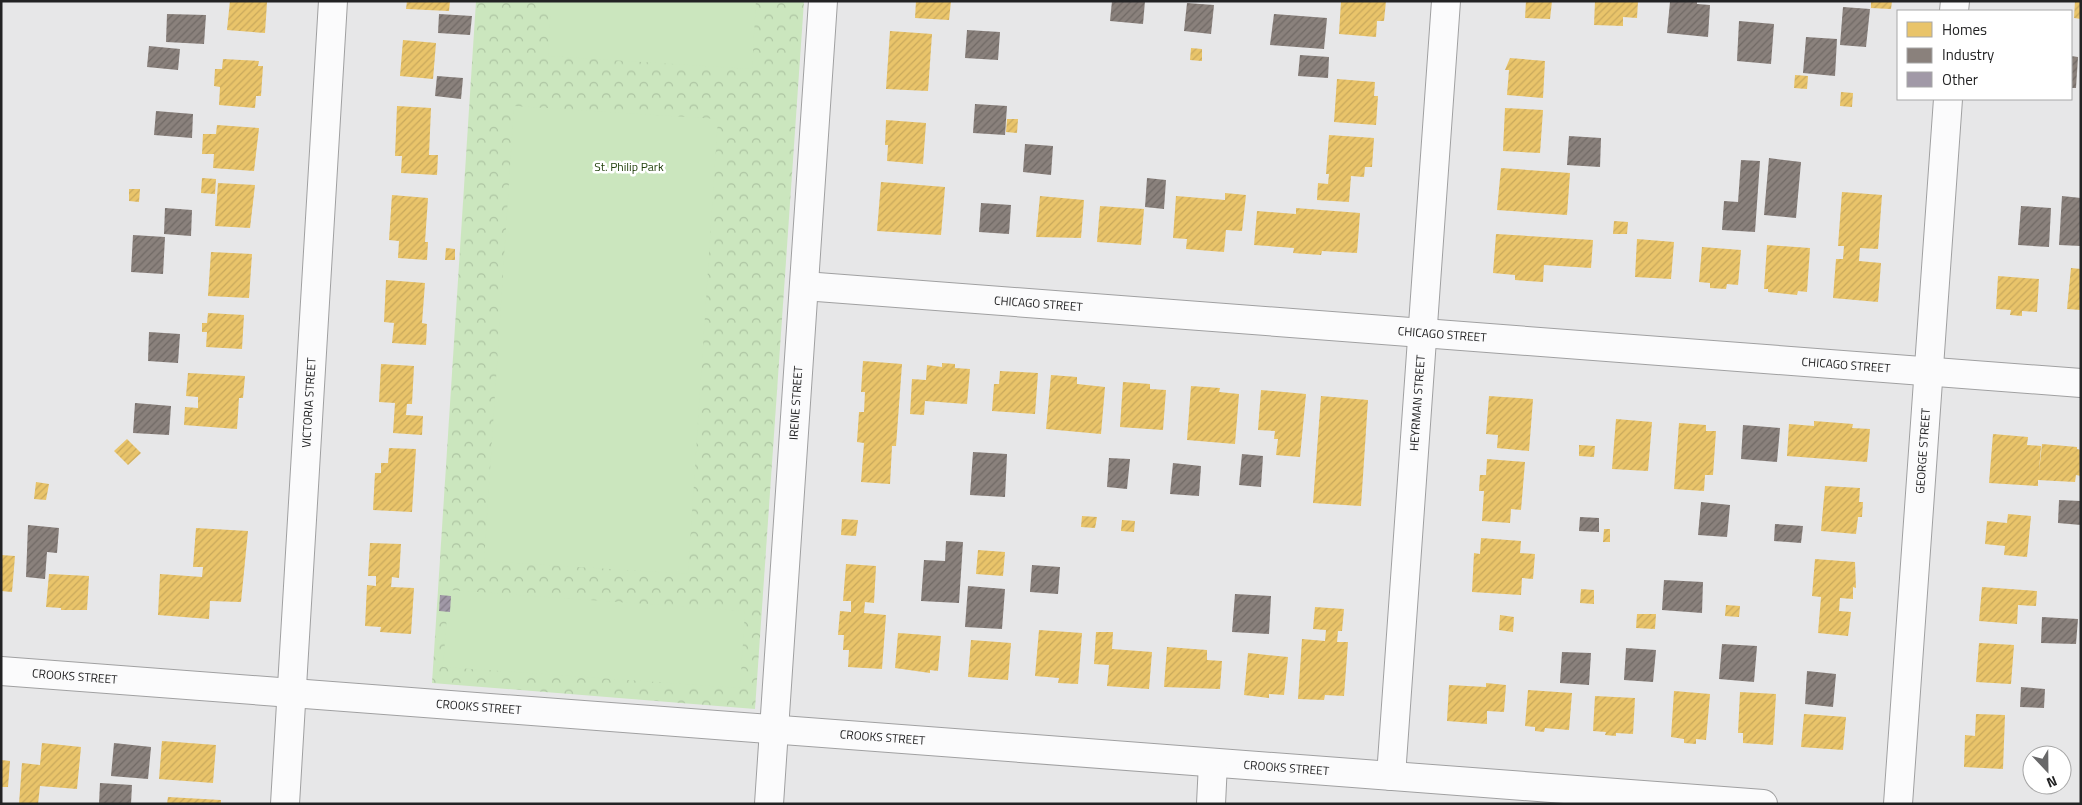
<svg xmlns="http://www.w3.org/2000/svg" width="2082" height="805" font-family="'Titillium Web',sans-serif">
	<defs>
		<pattern id="park-crowns" width="20" height="18" patternUnits="userSpaceOnUse" patternTransform="scale(1.25)"><rect width="20" height="18" fill="#cbe6be"/><path d="M2 6a3 3 0 1 1 6 0M12 15a3 3 0 1 1 6 0" fill="none" stroke="#aec5a3"/></pattern>
		<pattern id="homes-hatch" width="6" height="6" patternUnits="userSpaceOnUse" patternTransform="scale(1.25)"><rect width="6" height="6" fill="#e9c46a"/><path d="M-1 1l2-2M0 6l6-6M5 7l2-2" fill="none" stroke="#c8a85c"/></pattern>
		<pattern id="industry-hatch" width="6" height="6" patternUnits="userSpaceOnUse" patternTransform="scale(1.25)"><rect width="6" height="6" fill="#8a817c"/><path d="M-1 1l2-2M0 6l6-6M5 7l2-2" fill="none" stroke="#706965"/></pattern>
		<pattern id="building-hatch" width="6" height="6" patternUnits="userSpaceOnUse" patternTransform="scale(1.25)"><rect width="6" height="6" fill="#a199a7"/><path d="M-1 1l2-2M0 6l6-6M5 7l2-2" fill="none" stroke="#837c88"/></pattern>
	</defs>
	<rect width="100%" height="100%" fill="#e7e7e8"/>
	<polygon fill="url(#park-crowns)" points="476,1 804,1 755,709 432,683"/>
	<g fill="#cbe6be">
		<polygon points="551,1 756,1 752,69 548,56"/>
		<polygon points="514,106 718,119 688,574 484,561"/>
		<polygon points="449,590 745,611 740,688 443,667"/>
	</g>
	<g fill="url(#homes-hatch)">
		<polygon points="230,1 267,2 265,33 227,30"/>
		<polygon points="407,1 450,1 449,11 406,9"/>
		<polygon points="916,1 951,1 949,20 915,18"/>
		<polygon points="1341,1 1386,1 1384,21 1377,21 1376,37 1339,34"/>
		<polygon points="1526,1 1552,1 1550,19 1525,18"/>
		<polygon points="1595,1 1638,1 1637,18 1623,17 1623,26 1594,25"/>
		<polygon points="1871,1 1892,1 1891,9 1871,8"/>
		<polygon points="2075,1 2081,1 2081,19 2074,18"/>
		<polygon points="890,31 932,34 928,91 886,89"/>
		<polygon points="403,40 436,43 433,79 400,76"/>
		<polygon points="1191,48 1202,49 1202,61 1190,60"/>
		<polygon points="1510,58 1545,61 1543,98 1507,95 1509,70 1505,70"/>
		<polygon points="223,59 259,61 258,66 263,66 261,96 256,96 255,108 219,105 220,87 214,86 215,69 222,69"/>
		<polygon points="1795,75 1808,76 1807,89 1794,88"/>
		<polygon points="1337,79 1375,82 1374,96 1378,96 1376,125 1334,122"/>
		<polygon points="1841,92 1853,93 1852,107 1840,106"/>
		<polygon points="397,106 431,108 429,155 438,155 437,175 401,173 402,156 395,156"/>
		<polygon points="1505,108 1543,110 1540,153 1503,151"/>
		<polygon points="1007,119 1018,119 1017,133 1006,132"/>
		<polygon points="886,120 926,123 923,164 887,161 888,145 885,145"/>
		<polygon points="217,125 259,128 254,171 213,168 214,154 202,154 203,134 216,134"/>
		<polygon points="1329,135 1374,138 1372,167 1365,167 1364,177 1351,176 1349,202 1317,200 1318,183 1328,184 1329,174 1326,174"/>
		<polygon points="1501,168 1570,173 1567,215 1497,210"/>
		<polygon points="202,178 216,179 215,194 201,193"/>
		<polygon points="881,182 945,187 941,235 877,231"/>
		<polygon points="218,183 255,185 250,228 215,226"/>
		<polygon points="129,189 140,189 139,202 129,201"/>
		<polygon points="1842,192 1882,195 1878,249 1860,248 1859,261 1881,263 1878,302 1833,298 1836,259 1843,259 1844,246 1838,246"/>
		<polygon points="1225,193 1246,195 1242,231 1226,230 1224,252 1186,249 1187,239 1173,238 1176,196 1225,200"/>
		<polygon points="392,195 428,198 425,242 428,242 427,260 398,258 399,241 389,240"/>
		<polygon points="1040,196 1084,200 1081,238 1036,237"/>
		<polygon points="1100,206 1144,209 1141,245 1097,242"/>
		<polygon points="1296,208 1360,213 1357,253 1322,251 1321,255 1293,253 1294,248 1254,245 1257,211 1296,214"/>
		<polygon points="1614,221 1628,222 1627,234 1613,234"/>
		<polygon points="1496,234 1593,240 1591,268 1544,265 1543,282 1515,280 1515,275 1493,273"/>
		<polygon points="1637,239 1674,242 1671,279 1635,277"/>
		<polygon points="1767,245 1810,248 1807,292 1798,291 1797,295 1768,292 1768,289 1764,289"/>
		<polygon points="1702,247 1741,250 1738,285 1727,284 1726,289 1710,288 1710,283 1699,282"/>
		<polygon points="446,248 455,249 455,260 445,260"/>
		<polygon points="211,252 252,254 249,298 208,296"/>
		<polygon points="2071,268 2081,269 2081,310 2067,309"/>
		<polygon points="1998,276 2039,279 2037,312 2022,311 2022,316 2010,315 2011,310 1996,309"/>
		<polygon points="386,280 425,283 422,323 427,324 426,345 392,343 394,323 384,322"/>
		<polygon points="208,313 244,315 242,349 206,347 207,332 202,332 202,323 207,323"/>
		<polygon points="863,361 902,364 896,446 892,446 890,484 861,482 864,443 857,442 859,412 864,412 865,392 861,392"/>
		<polygon points="942,363 955,364 955,368 970,369 967,404 925,401 924,415 910,414 912,379 926,380 927,365 942,367"/>
		<polygon points="381,364 414,366 412,404 407,404 406,415 423,416 422,435 393,433 395,403 379,402"/>
		<polygon points="1000,371 1038,373 1035,414 992,411 994,384 999,384"/>
		<polygon points="188,373 245,376 243,398 239,398 237,429 184,425 185,407 198,408 198,397 186,396"/>
		<polygon points="1051,375 1077,377 1077,384 1105,387 1101,434 1046,429"/>
		<polygon points="1123,382 1150,384 1150,389 1166,390 1163,430 1120,427"/>
		<polygon points="1191,386 1220,388 1219,392 1239,394 1235,444 1187,440"/>
		<polygon points="1261,390 1306,394 1300,457 1276,455 1278,439 1274,439 1275,431 1258,430"/>
		<polygon points="1321,396 1368,400 1361,506 1313,503"/>
		<polygon points="1489,396 1533,399 1529,451 1497,448 1498,435 1486,434"/>
		<polygon points="1616,419 1652,422 1648,471 1612,469"/>
		<polygon points="1814,421 1853,424 1852,428 1870,429 1867,462 1787,456 1789,424 1814,426"/>
		<polygon points="1679,423 1706,425 1706,431 1716,431 1713,475 1705,475 1704,491 1674,489"/>
		<polygon points="1993,434 2028,437 2027,445 2041,446 2039,472 2042,444 2077,447 2077,449 2081,450 2081,476 2076,475 2075,482 2038,480 2038,486 1989,483"/>
		<polygon points="127,439 141,453 128,465 114,451"/>
		<polygon points="1579,445 1595,446 1594,457 1579,456"/>
		<polygon points="389,448 416,449 412,512 373,510 375,473 381,473 381,463 388,463"/>
		<polygon points="1487,459 1525,462 1521,510 1511,509 1510,523 1482,521 1484,491 1479,491 1480,475 1486,475"/>
		<polygon points="36,482 49,484 46,500 34,499"/>
		<polygon points="1825,486 1860,488 1859,502 1863,502 1862,517 1858,517 1856,534 1821,531"/>
		<polygon points="2008,514 2031,516 2027,557 2004,555 2005,546 1985,544 1987,521 2007,523"/>
		<polygon points="1082,516 1097,517 1095,528 1081,527"/>
		<polygon points="842,519 858,520 856,536 841,535"/>
		<polygon points="1122,520 1135,521 1134,532 1121,531"/>
		<polygon points="196,528 248,531 241,602 210,601 209,619 158,615 160,574 202,577 203,567 193,567"/>
		<polygon points="1604,529 1610,529 1610,542 1603,542"/>
		<polygon points="1481,538 1521,541 1520,553 1535,554 1533,579 1522,578 1521,595 1472,592 1474,553 1480,554"/>
		<polygon points="370,543 401,544 399,578 392,577 391,587 414,588 411,634 380,632 381,627 365,626 367,585 376,586 376,576 368,576"/>
		<polygon points="978,550 1005,552 1003,576 976,574"/>
		<polygon points="1,555 15,556 12,592 1,591"/>
		<polygon points="1815,559 1855,562 1856,588 1853,587 1853,599 1840,598 1839,611 1851,612 1848,636 1818,633 1821,597 1812,596"/>
		<polygon points="846,564 876,566 874,603 865,602 864,613 886,615 882,669 848,667 849,650 843,650 844,635 838,635 840,611 851,612 851,601 843,601"/>
		<polygon points="49,574 89,576 87,610 61,610 61,608 46,607"/>
		<polygon points="1982,587 2037,591 2036,606 2018,605 2017,624 1979,621"/>
		<polygon points="1581,589 1594,590 1594,604 1580,603"/>
		<polygon points="1726,605 1740,606 1739,617 1725,616"/>
		<polygon points="1315,607 1344,609 1342,631 1338,631 1337,642 1348,642 1344,696 1325,695 1324,700 1298,699 1302,639 1325,641 1326,630 1313,629"/>
		<polygon points="1637,614 1656,614 1655,629 1636,628"/>
		<polygon points="1500,615 1514,617 1513,632 1499,630"/>
		<polygon points="1039,630 1082,633 1078,684 1058,683 1059,678 1035,676"/>
		<polygon points="1096,632 1113,632 1112,649 1152,652 1149,689 1107,686 1109,665 1094,664"/>
		<polygon points="898,633 941,636 938,671 930,670 930,673 895,668"/>
		<polygon points="971,640 1011,643 1008,680 968,677"/>
		<polygon points="1979,643 2014,645 2011,684 1976,682"/>
		<polygon points="1167,647 1207,650 1207,660 1222,661 1220,689 1164,687"/>
		<polygon points="1248,653 1288,657 1284,695 1269,694 1269,698 1244,695"/>
		<polygon points="1486,683 1506,685 1504,712 1487,711 1487,724 1447,721 1449,685 1486,687"/>
		<polygon points="1528,690 1572,693 1569,730 1545,728 1544,732 1535,731 1535,727 1525,726"/>
		<polygon points="1674,691 1710,694 1706,740 1696,739 1696,744 1684,743 1684,739 1671,737"/>
		<polygon points="1740,692 1776,694 1773,745 1743,743 1743,733 1738,733"/>
		<polygon points="1595,696 1635,698 1633,734 1616,733 1616,736 1605,735 1606,732 1593,731"/>
		<polygon points="1804,714 1846,717 1843,750 1801,747"/>
		<polygon points="1976,714 2005,715 2003,769 1964,767 1965,735 1975,736"/>
		<polygon points="162,741 216,745 213,783 159,779"/>
		<polygon points="42,743 81,747 77,789 40,786 38,804 19,804 22,763 40,765"/>
		<polygon points="1,760 10,761 8,787 1,787"/>
		<polygon points="168,797 221,800 221,804 167,804"/>
	</g>
	<g fill="url(#industry-hatch)">
		<polygon points="1112,1 1145,1 1143,24 1110,21"/>
		<polygon points="1682,1 1697,1 1697,4 1710,5 1708,37 1667,33 1670,2"/>
		<polygon points="1187,3 1214,5 1211,34 1184,31"/>
		<polygon points="1843,7 1870,9 1866,47 1840,45"/>
		<polygon points="167,14 206,15 204,44 166,42"/>
		<polygon points="439,14 472,16 470,35 438,33"/>
		<polygon points="1274,14 1327,18 1324,49 1270,45"/>
		<polygon points="1739,21 1774,24 1771,64 1737,61"/>
		<polygon points="967,30 1000,32 998,60 965,58"/>
		<polygon points="1806,37 1837,39 1835,76 1803,73"/>
		<polygon points="149,46 180,49 178,70 147,67"/>
		<polygon points="1300,55 1329,57 1328,78 1298,76"/>
		<polygon points="2071,56 2078,57 2076,88 2071,88"/>
		<polygon points="437,76 463,78 461,99 435,96"/>
		<polygon points="975,104 1007,106 1005,135 973,133"/>
		<polygon points="156,111 193,114 192,138 154,135"/>
		<polygon points="1569,136 1601,138 1600,167 1567,165"/>
		<polygon points="1025,144 1053,146 1051,175 1023,172"/>
		<polygon points="1769,158 1801,162 1796,218 1764,215"/>
		<polygon points="1741,160 1760,161 1755,232 1722,230 1724,201 1738,202"/>
		<polygon points="1147,178 1166,180 1164,209 1145,207"/>
		<polygon points="2062,196 2081,198 2081,246 2059,245"/>
		<polygon points="981,203 1011,205 1009,234 979,232"/>
		<polygon points="2021,206 2051,208 2049,247 2018,245"/>
		<polygon points="165,208 192,210 191,236 164,234"/>
		<polygon points="133,235 165,237 163,274 131,272"/>
		<polygon points="149,332 180,334 178,363 148,361"/>
		<polygon points="135,403 171,406 169,435 133,433"/>
		<polygon points="1743,425 1780,428 1777,462 1741,459"/>
		<polygon points="973,452 1007,454 1005,497 970,495"/>
		<polygon points="1242,454 1263,456 1261,487 1239,485"/>
		<polygon points="1109,458 1130,459 1127,489 1107,487"/>
		<polygon points="1173,463 1201,466 1199,496 1170,494"/>
		<polygon points="2059,500 2081,501 2081,525 2058,523"/>
		<polygon points="1701,502 1730,505 1727,537 1698,535"/>
		<polygon points="1580,517 1599,518 1599,532 1579,531"/>
		<polygon points="1775,524 1803,526 1801,543 1774,541"/>
		<polygon points="28,525 59,528 57,553 47,552 45,579 26,577"/>
		<polygon points="946,541 963,542 959,603 921,601 924,560 945,561"/>
		<polygon points="1032,565 1060,567 1058,594 1030,592"/>
		<polygon points="1664,580 1703,582 1702,613 1662,610"/>
		<polygon points="968,586 1005,589 1002,629 965,627"/>
		<polygon points="1235,594 1271,596 1269,634 1232,632"/>
		<polygon points="2042,617 2078,619 2076,644 2041,643"/>
		<polygon points="1722,644 1757,646 1754,682 1719,679"/>
		<polygon points="1626,648 1656,650 1653,682 1624,680"/>
		<polygon points="1562,652 1591,653 1589,685 1560,683"/>
		<polygon points="1807,671 1836,674 1833,707 1805,704"/>
		<polygon points="2021,687 2045,689 2044,708 2020,707"/>
		<polygon points="114,743 151,747 148,779 111,776"/>
		<polygon points="100,783 132,785 131,804 99,804"/>
	</g>
	<polygon fill="url(#building-hatch)" points="440,595 451,596 450,612 439,611"/>
	<g fill="none" stroke-linecap="round" stroke-linejoin="round">
		<defs>
			<g id="minor">
				<polyline points="1954,11 1955,1"/>
				<path id="s1" d="M804,286L2081,383"/>
				<path id="s2" d="M1,671L1763,804"/>
				<path id="s3" d="M1391,776L1446,1"/>
				<path id="s4" d="M285,804L333,1"/>
				<path id="s5" d="M769,804L823,1"/>
				<polyline points="1211,804 1213,763"/>
				<path id="s6" d="M1898,804L1948,99"/>
			</g>
		</defs>
		<use href="#minor" stroke="#a0a0a1" stroke-width="30"/>
		<use href="#minor" stroke="#fbfbfc" stroke-width="28"/>
	</g>
	<g text-anchor="middle" stroke-width="5" stroke-linejoin="round" paint-order="stroke">
		<g font-size="12" fill="#1f3e09" stroke="#fff">
			<text x="629" y="171">St. Philip Park</text>
		</g>
		<g font-size="12" fill="#232324" stroke="#fff">
			<text dy="4" stroke="none"><textPath href="#s1" startOffset="235">CHICAGO STREET</textPath></text>
			<text dy="4" stroke="none"><textPath href="#s1" startOffset="640">CHICAGO STREET</textPath></text>
			<text dy="4" stroke="none"><textPath href="#s1" startOffset="1045">CHICAGO STREET</textPath></text>
			<text dy="4" stroke="none"><textPath href="#s4" startOffset="402">VICTORIA STREET</textPath></text>
			<text dy="4" stroke="none"><textPath href="#s5" startOffset="402">IRENE STREET</textPath></text>
			<text dy="4" stroke="none"><textPath href="#s3" startOffset="374">HEYRMAN STREET</textPath></text>
			<text dy="4" stroke="none"><textPath href="#s6" startOffset="354">GEORGE STREET</textPath></text>
			<text dy="4" stroke="none"><textPath href="#s2" startOffset="74">CROOKS STREET</textPath></text>
			<text dy="4" stroke="none"><textPath href="#s2" startOffset="479">CROOKS STREET</textPath></text>
			<text dy="4" stroke="none"><textPath href="#s2" startOffset="884">CROOKS STREET</textPath></text>
			<text dy="4" stroke="none"><textPath href="#s2" startOffset="1289">CROOKS STREET</textPath></text>
		</g>
	</g>
	<rect width="2082" height="805" fill="none" stroke="#232324" stroke-width="5"/>
	<rect x="1897" y="10" width="175" height="90" fill="#ffffff" stroke="#a7a7a7"/>
	<rect x="1907" y="22" width="25" height="15" fill="#e9c46a" stroke="#a7a7a7"/>
	<text x="1942" y="35" font-size="15" fill="#232324">Homes</text>
	<rect x="1907" y="48" width="25" height="15" fill="#8a817c" stroke="#a7a7a7"/>
	<text x="1942" y="60" font-size="15" fill="#232324">Industry</text>
	<rect x="1907" y="72" width="25" height="15" fill="#a199a7" stroke="#a7a7a7"/>
	<text x="1942" y="85" font-size="15" fill="#232324">Other</text>
	<g transform="translate(2047 770) rotate(158)"><circle r="24" fill="#ffffff" stroke="#a7a7a7"/>
	<path d="M0-4L9 19L0 12L-9 19Z" fill="#686869"/>
	<text y="-8" font-size="14" font-weight="bold" text-anchor="middle" fill="#232324">N</text>
	</g>
</svg>
